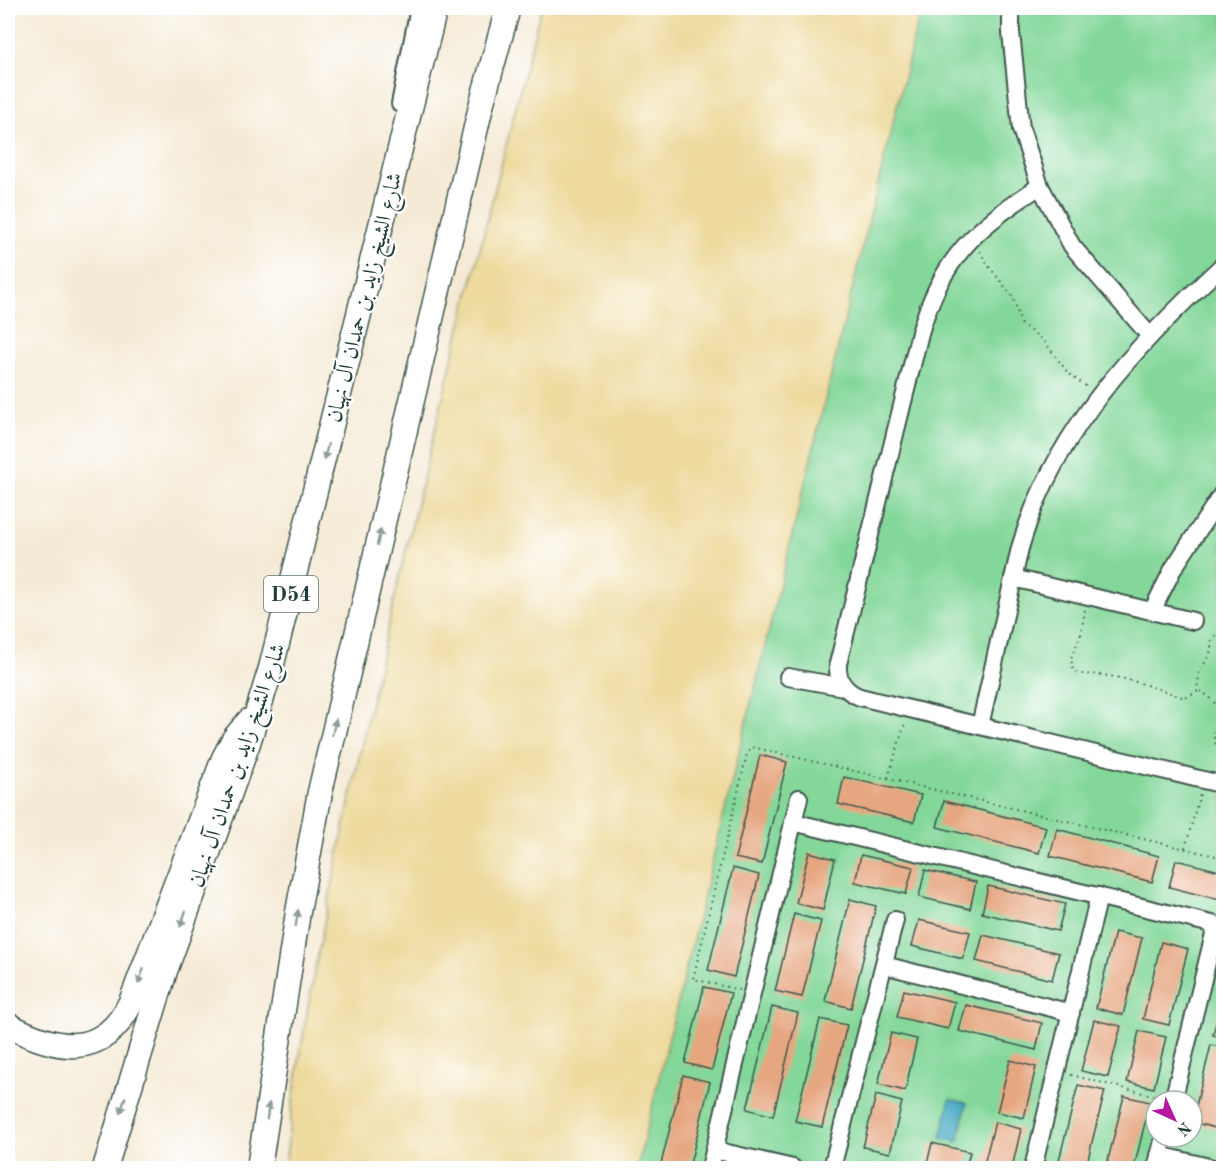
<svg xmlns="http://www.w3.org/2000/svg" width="1231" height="1176" font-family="'Old Standard TT',Amiri,serif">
	<rect width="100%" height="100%" fill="#fff"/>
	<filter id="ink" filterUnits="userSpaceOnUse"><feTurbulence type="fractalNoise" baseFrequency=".0167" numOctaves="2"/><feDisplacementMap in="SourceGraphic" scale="12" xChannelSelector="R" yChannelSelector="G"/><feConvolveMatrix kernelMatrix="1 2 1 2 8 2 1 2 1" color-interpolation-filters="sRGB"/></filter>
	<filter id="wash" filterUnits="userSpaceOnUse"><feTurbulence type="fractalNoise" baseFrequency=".008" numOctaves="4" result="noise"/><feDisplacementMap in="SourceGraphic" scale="24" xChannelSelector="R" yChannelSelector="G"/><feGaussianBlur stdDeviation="1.35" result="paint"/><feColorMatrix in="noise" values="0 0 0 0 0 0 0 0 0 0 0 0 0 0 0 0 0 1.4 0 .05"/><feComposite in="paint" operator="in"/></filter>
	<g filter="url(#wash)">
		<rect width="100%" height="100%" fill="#f5ead5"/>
		<path fill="#83d79a" stroke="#518a67" stroke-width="1.5" fill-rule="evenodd" d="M921,8H1223V1168H637ZM1156,1101H1192V1137H1156Z"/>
		<path fill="#eeda9e" stroke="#868c69" stroke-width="1.5" d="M541,8H921L637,1168H285C298,1040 326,912 353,786C408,525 476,266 541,8Z"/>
		<polygon fill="#44a9c3" stroke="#32737c" stroke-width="1.5" points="950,1099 967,1103 958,1142 941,1138"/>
		<g id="blocks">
			<g fill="#e6a680">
				<polygon points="760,755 787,762 762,864 735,858"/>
				<polygon points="844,777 921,795 914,822 838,804"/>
				<polygon points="944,801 1046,827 1039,853 937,827"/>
				<polygon points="1057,829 1159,856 1152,882 1050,856"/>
				<polygon points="809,852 835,859 823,910 796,903"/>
				<polygon points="861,855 913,867 906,894 855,882"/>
				<polygon points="1176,860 1224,872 1224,901 1169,887"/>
				<polygon points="733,868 759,875 734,977 708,970"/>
				<polygon points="925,870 976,882 970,909 919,897"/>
				<polygon points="988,886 1065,904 1058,931 982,913"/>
				<polygon points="850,899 876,906 851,1008 825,1001"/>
				<polygon points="794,914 821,921 802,997 775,991"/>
				<polygon points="919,920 970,932 963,959 912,946"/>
				<polygon points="1115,932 1142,938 1123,1015 1096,1008"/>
				<polygon points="983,935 1059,953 1052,980 976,961"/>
				<polygon points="1161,942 1188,949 1169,1025 1143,1019"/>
				<polygon points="704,987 731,993 712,1070 685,1063"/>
				<polygon points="904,990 955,1002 948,1029 897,1017"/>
				<polygon points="1223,996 1224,996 1224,1037 1213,1035"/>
				<polygon points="966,1005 1042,1023 1036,1050 959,1031"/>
				<polygon points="772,1007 798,1013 773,1116 747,1109"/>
				<polygon points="820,1019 847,1025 822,1127 795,1121"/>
				<polygon points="1094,1020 1121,1026 1108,1077 1081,1071"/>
				<polygon points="1139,1031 1166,1037 1154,1088 1127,1082"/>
				<polygon points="891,1033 917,1039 905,1091 878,1084"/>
				<polygon points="1211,1045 1224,1048 1224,1108 1219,1129 1192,1122"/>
				<polygon points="1010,1060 1036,1067 1024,1118 997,1112"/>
				<polygon points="683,1075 710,1082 693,1152 689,1168 660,1168"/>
				<polygon points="1078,1085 1105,1091 1092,1142 1086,1168 1057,1168"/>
				<polygon points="876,1095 902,1102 890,1153 863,1147"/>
				<polygon points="1124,1096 1150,1102 1134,1168 1106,1168"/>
				<polygon points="995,1122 1021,1129 1012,1168 983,1168"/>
				<polygon points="932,1143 970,1152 966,1168 926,1168"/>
			</g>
		</g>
	</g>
	<g filter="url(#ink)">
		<use href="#blocks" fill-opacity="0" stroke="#3f574c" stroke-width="1.5"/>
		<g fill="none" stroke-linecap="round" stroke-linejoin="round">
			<defs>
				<g id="minor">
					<polyline points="1011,8 1011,32 1021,129 1040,186 1072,246 1150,336"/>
					<polyline points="400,104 419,8"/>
					<path d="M1040,186C976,228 942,257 920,333L838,664C837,680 844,691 860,697L1224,785"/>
					<polyline points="1013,578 1193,621"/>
					<polyline points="1152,611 1173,569 1224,491"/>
					<polyline points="788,677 844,687"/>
					<path d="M980,726L1020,548C1053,432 1137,344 1224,264"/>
					<polyline points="793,822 1224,927"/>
					<polyline points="884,965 1071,1013"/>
					<polyline points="1173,1101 1216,926"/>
					<polyline points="714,1150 793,1168"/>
					<polyline points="1159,1155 1213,1168"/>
					<polyline points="710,1168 799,798"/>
					<polyline points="832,1168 895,920"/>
					<polyline points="1033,1168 1099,896"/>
					<polyline points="1156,1168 1164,1137"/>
				</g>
				<g id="highway">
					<path d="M8,1025C55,1050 103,1061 131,1002L224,758L234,739L249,721"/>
					<polyline points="105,1168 165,971 248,743 271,668 435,8"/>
					<polyline points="259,1168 298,912 320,792 482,102 508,8"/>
				</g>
			</defs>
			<use href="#minor" stroke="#3f574c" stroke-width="20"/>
			<use href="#highway" stroke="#3f574c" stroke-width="27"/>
			<g stroke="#3f574c" stroke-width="2" stroke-dasharray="1.5 4.5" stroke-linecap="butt">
				<polyline points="980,251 987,264 1013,297 1021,324 1044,341 1068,373 1087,387"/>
				<path d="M1085,610L1081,634L1071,658L1073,670C1082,677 1091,673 1101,675C1130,678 1158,689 1185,698L1197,692L1199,673L1210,654L1212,639L1224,627"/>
				<path d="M1200,691C1228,707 1214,716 1214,741L1224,756"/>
				<polyline points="888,778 905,723"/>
				<polyline points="1185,848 1200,794"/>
				<polyline points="739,990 693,979 747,754 752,747 1224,858"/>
				<polyline points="1071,1075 1159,1097"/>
			</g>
			<use href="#minor" stroke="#fff" stroke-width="16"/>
			<use href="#highway" stroke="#fff" stroke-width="24"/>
		</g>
		<defs><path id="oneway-solid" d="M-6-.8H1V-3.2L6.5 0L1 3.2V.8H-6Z" transform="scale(1.5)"/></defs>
		<g fill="#8f9e9a">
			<use href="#oneway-solid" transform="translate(326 452) rotate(104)"/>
			<use href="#oneway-solid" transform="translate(379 537) rotate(-77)"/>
			<use href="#oneway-solid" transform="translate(334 727) rotate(-77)"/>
			<use href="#oneway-solid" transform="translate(297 918) rotate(-81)"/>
			<use href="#oneway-solid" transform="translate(183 919) rotate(109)"/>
			<use href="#oneway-solid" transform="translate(141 976) rotate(111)"/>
			<use href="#oneway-solid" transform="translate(123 1105) rotate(107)"/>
			<use href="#oneway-solid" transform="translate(268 1111) rotate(-82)"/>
		</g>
	</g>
	<g text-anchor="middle" stroke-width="4.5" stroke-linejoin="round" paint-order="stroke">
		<rect fill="#fff" stroke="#627771" stroke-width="1.5" x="264" y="576" width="54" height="36" rx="4.5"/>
		<g font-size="21" font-weight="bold" fill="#1f3d34">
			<text x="291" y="601">D54</text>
		</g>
		<g font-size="22" fill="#1f3d34" stroke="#fff">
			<text transform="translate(363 297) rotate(-76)" y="8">شارع الشيخ زايد بن حمدان آل نهيان</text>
			<text transform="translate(236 765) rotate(-71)" y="8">شارع الشيخ زايد بن حمدان آل نهيان</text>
		</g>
	</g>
	<rect width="1231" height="1176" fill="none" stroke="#fff" stroke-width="30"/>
	<g transform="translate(1174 1119) rotate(135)"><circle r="28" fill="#ffffff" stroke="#a5b1ae" stroke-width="1.5"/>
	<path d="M0-4.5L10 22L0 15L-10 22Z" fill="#b5179e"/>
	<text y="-9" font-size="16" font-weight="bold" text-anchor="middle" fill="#1f3d34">N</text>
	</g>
</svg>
